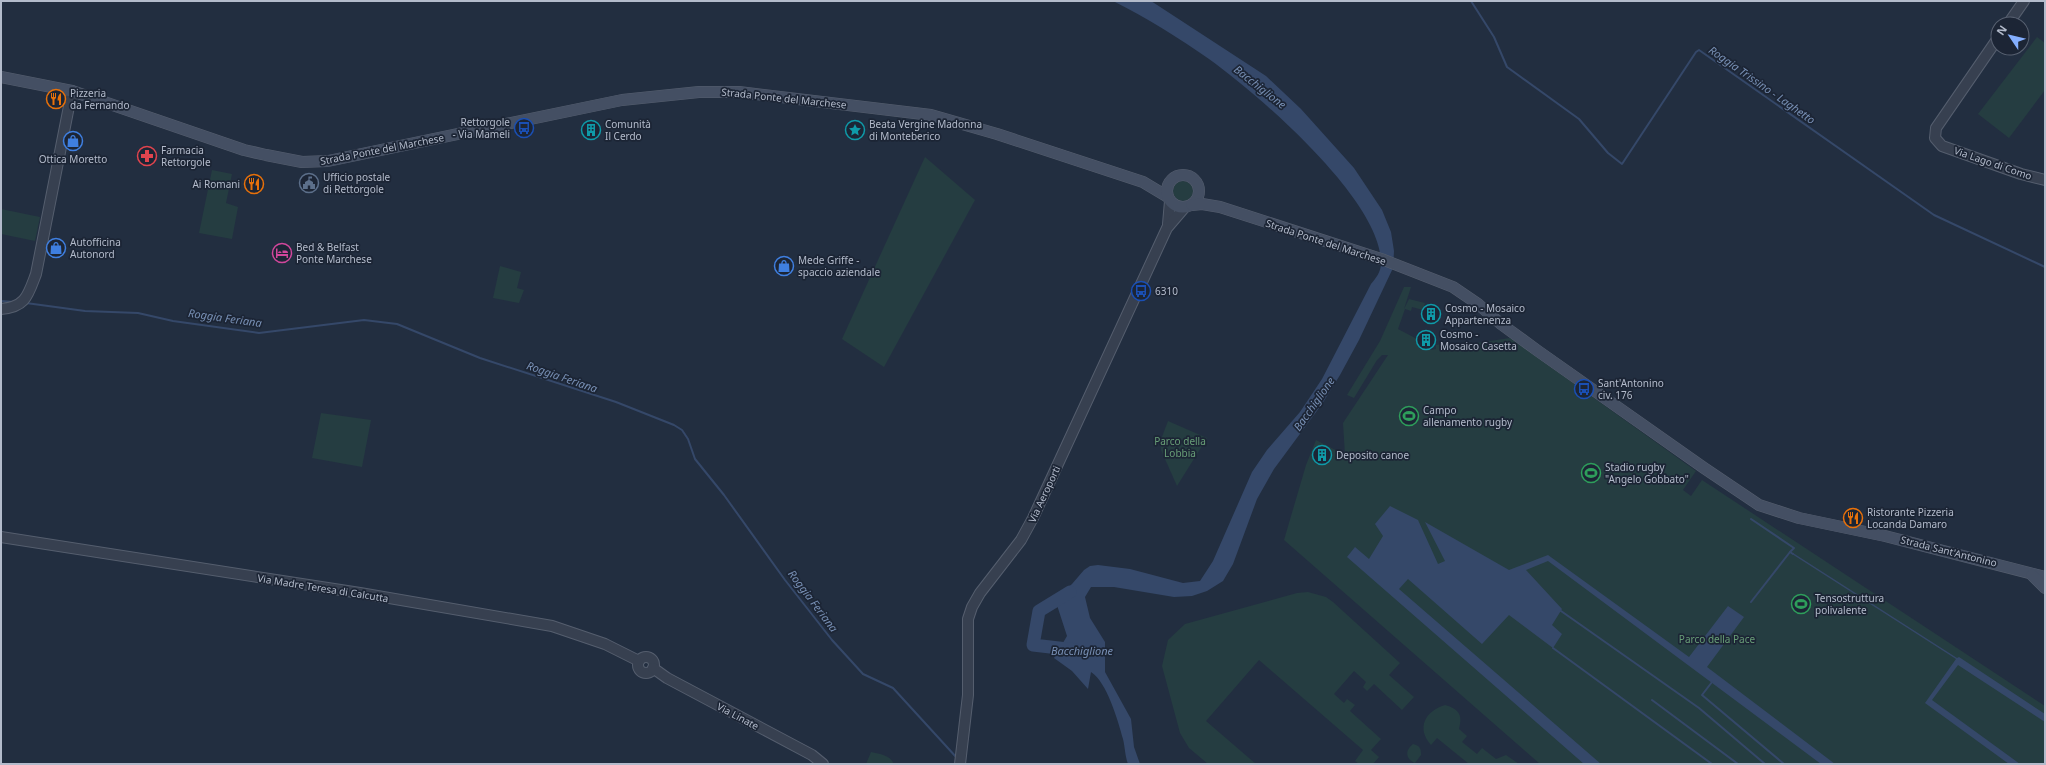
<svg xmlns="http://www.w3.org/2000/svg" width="2046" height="765" font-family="'Noto Sans',sans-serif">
	<rect width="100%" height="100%" fill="#222e40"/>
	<g fill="#253d41">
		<polygon points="2037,37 2045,43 2045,90 2009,138 1978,114"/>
		<polygon points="925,157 975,200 884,367 842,339"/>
		<polygon points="212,170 232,174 226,203 238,207 232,239 199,233"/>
		<circle cx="1183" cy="191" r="10"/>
		<polygon points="1,209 40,217 35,241 1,234"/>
		<polygon points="500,266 521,272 517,288 524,290 519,303 493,298"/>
		<polygon points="1404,287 1411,287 1404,309 1409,299 1425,303 1423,310 1412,307 1411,311 1405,309 1398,329 1417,339 1427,331 1428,333 1418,340 1423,347 1429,344 1430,350 1436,349 1436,345 1442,344 1443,348 1510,338 1696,471 1683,490 1691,496 1702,480 2045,706 2045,764 1540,764 1284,540 1306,465 1316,440 1345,455 1343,423 1388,355 1382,355 1377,360 1354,398 1347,395 1380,341"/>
		<polygon points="321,413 371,420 362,467 312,458"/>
		<polygon points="1168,421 1207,438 1177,486 1161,450 1160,442"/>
		<polygon points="1308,592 1326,597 1333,602 1400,663 1389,675 1414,697 1402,710 1374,684 1367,691 1363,687 1366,682 1354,671 1334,694 1344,703 1347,699 1355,705 1350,711 1381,739 1371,750 1379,757 1373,764 1359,764 1355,761 1363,750 1259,660 1206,721 1256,764 1208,764 1189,748 1180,733 1162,666 1168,640 1185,624 1297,593"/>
		<path d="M1445,705C1459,709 1463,715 1459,729L1467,736L1462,742L1477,754L1482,748L1496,759L1506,755L1519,764H1469L1437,738L1431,745C1416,728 1425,711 1445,705Z"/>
		<path d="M1413,744C1420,746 1421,748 1421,755L1415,763C1405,759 1405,750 1413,744Z"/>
		<path d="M871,752C880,754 890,755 894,764H866Z"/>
	</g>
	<g fill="#354869">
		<path d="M1113,1H1151L1266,76L1301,109L1354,168L1382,210L1391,232L1394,251L1393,268L1359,340L1340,375L1322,404L1274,469L1257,499L1233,564L1223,581L1207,591L1192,596L1174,597L1114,587H1091L1085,597L1090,618L1105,642V672L1131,719L1134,747L1140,764H1128C1125,756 1125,747 1123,739C1118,721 1107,682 1091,672L1088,689L1072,671L1054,658L1067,636L1055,599L1072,584L1084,570L1090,566L1098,565L1130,569L1183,583L1200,581L1213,561L1252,472L1267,450L1300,412L1322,379L1371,284C1376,278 1381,272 1381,263C1382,201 1258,94 1209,59C1179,38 1147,18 1113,1Z"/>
		<polygon points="1390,506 1418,520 1438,564 1445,561 1425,522 1509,570 1548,555 1689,657 1728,606 1744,617 1707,667 1835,764 1821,764 1548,561 1526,570 1562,609 1552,625 1562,634 1553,648 1509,615 1482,644 1408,579 1399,589 1601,764 1584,764 1347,557 1355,547 1369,559 1383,536 1375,524"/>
		<polygon points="1793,553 1957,658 1959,657 2045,714 2045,722 1958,665 1932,700 2020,764 2009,764 1925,703 1956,659 1792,554"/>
	</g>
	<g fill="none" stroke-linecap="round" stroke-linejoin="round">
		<g stroke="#354869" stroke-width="2">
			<polyline points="1471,1 1494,37 1507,67 1579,119 1608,153 1622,164 1696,52 1699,50 1934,215 2045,267"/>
			<polyline points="1,301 14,302"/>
			<polyline points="26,303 85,311 138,313 173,321 259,333 364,320 397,324 480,358 616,402 674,425 682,430 688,439 695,459 724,495 785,580 832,640 863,674 893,688 957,758"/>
			<polyline points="1751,519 1794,548 1790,552 1793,554"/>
			<polyline points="1751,602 1790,552"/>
			<polyline points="1561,611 1699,708 1765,764"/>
			<polyline points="1553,648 1712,764"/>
			<polyline points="1712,682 1702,695 1784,764"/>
			<polyline points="1652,700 1738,764"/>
		</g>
		<polyline stroke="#354869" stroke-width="13" points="1070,592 1039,611 1033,645 1076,650"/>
		<defs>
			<g id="tertiary">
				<polyline points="2008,24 2024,1"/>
				<polyline points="1998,38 1936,128 1935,138 1942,146 2021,174 2045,180"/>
				<polyline points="1168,224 1170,201"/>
				<path d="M1,309C26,307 28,295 36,274L72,91"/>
				<polyline points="1,537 360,593 552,626 605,644 639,661"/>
				<circle cx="646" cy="665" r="8"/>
				<polyline points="653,668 667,678 812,755 823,764"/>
				<polyline points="960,764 968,695 968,619 972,607 980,593 1021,540 1033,518 1167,228 1185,207"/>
			</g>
			<g id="secondary">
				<polyline points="1,77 72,91 244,150 266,155 302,162 328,161 622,100 699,92 739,92 931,115 997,134 1143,182 1168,197"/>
				<circle cx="1183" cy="191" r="16"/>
				<polyline points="1192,205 1202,204 1220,207 1384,260 1453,287 1478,304 1501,324 1538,351 1704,468 1759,505 1799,518 1885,536 2045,577"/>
				<polyline points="2032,575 2045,588"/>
			</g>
		</defs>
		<use href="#tertiary" stroke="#555e6e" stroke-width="12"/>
		<use href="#secondary" stroke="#555e6e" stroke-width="12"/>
		<use href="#tertiary" stroke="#374050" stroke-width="10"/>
		<use href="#secondary" stroke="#444f63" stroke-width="11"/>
	</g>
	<defs>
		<symbol id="restaurant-ring" viewBox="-11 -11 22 22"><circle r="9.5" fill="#1c2535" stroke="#e8710a" stroke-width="1.5"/><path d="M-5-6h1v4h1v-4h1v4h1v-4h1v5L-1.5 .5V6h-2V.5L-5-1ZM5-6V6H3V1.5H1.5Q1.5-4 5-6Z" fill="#e8710a"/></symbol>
		<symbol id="bus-ring" viewBox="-11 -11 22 22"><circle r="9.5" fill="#1c2535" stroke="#1a4fb4" stroke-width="1.5"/><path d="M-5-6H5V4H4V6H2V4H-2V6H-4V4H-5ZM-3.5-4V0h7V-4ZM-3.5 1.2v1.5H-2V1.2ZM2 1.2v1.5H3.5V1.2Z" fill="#1a4fb4"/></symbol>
		<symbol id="building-ring" viewBox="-11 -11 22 22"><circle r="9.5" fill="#1c2535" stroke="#0f9aa8" stroke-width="1.5"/><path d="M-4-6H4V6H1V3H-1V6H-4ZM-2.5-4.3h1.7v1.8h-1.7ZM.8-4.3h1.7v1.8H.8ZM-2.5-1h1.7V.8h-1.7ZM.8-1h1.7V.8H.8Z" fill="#0f9aa8"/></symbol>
		<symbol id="sight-ring" viewBox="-11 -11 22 22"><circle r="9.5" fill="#1c2535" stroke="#0f9aa8" stroke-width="1.5"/><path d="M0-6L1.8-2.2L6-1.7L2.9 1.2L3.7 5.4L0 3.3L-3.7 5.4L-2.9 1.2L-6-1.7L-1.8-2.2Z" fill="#0f9aa8"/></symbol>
		<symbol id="shop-ring" viewBox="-11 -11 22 22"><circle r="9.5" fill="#1c2535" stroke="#3f7fe0" stroke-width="1.5"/><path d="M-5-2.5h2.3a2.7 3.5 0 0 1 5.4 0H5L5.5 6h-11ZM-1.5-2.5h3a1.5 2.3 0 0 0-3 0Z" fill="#3f7fe0"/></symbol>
		<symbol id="pharmacy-ring" viewBox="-11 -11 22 22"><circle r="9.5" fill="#1c2535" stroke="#e0444e" stroke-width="1.5"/><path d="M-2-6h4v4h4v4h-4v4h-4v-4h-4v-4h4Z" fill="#e0444e"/></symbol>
		<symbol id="civic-ring" viewBox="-11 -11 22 22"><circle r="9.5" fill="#1c2535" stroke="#5c6f8a" stroke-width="1.5"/><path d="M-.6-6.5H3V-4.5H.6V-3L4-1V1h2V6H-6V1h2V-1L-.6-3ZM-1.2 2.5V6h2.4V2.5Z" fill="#5c6f8a"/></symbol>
		<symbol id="hotel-ring" viewBox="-11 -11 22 22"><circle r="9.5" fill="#1c2535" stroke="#d1479c" stroke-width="1.5"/><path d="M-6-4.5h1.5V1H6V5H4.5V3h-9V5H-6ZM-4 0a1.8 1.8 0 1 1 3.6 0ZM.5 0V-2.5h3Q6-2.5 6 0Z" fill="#d1479c"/></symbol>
		<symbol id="stadium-ring" viewBox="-11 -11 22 22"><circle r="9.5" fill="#1c2535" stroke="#2e9e5b" stroke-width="1.5"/><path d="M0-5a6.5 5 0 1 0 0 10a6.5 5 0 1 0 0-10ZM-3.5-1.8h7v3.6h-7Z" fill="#2e9e5b"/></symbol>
	</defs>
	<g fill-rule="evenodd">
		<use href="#restaurant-ring" x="45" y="88" width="22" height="22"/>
		<use href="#bus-ring" x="513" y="117" width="22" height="22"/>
		<use href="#building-ring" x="580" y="119" width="22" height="22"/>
		<use href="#sight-ring" x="844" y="119" width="22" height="22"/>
		<use href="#shop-ring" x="62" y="130" width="22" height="22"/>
		<use href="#pharmacy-ring" x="136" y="145" width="22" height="22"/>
		<use href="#civic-ring" x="298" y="172" width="22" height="22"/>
		<use href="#restaurant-ring" x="243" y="173" width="22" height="22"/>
		<use href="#shop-ring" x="45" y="237" width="22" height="22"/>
		<use href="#hotel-ring" x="271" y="242" width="22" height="22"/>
		<use href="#shop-ring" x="773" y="255" width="22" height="22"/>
		<use href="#bus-ring" x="1130" y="280" width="22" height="22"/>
		<use href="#building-ring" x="1420" y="303" width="22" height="22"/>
		<use href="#building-ring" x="1415" y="329" width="22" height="22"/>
		<use href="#bus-ring" x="1573" y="378" width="22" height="22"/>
		<use href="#stadium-ring" x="1398" y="405" width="22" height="22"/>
		<use href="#building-ring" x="1311" y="444" width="22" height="22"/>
		<use href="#stadium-ring" x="1580" y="462" width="22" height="22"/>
		<use href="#restaurant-ring" x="1842" y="507" width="22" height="22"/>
		<use href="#stadium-ring" x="1790" y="593" width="22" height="22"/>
	</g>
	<g text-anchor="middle" stroke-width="3.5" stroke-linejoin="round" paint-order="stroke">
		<g font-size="10" fill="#b3bbcb" stroke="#1c2535" text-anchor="start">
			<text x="70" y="97">Pizzeria<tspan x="70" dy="12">da Fernando</tspan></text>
			<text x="510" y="126" text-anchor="end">Rettorgole<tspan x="510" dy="12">- Via Mameli</tspan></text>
			<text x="605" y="128">Comunità<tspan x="605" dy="12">Il Cerdo</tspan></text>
			<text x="869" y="128">Beata Vergine Madonna<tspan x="869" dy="12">di Monteberico</tspan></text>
			<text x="161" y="154">Farmacia<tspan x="161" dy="12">Rettorgole</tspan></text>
			<text x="73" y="163" text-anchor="middle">Ottica Moretto</text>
			<text x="323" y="181">Ufficio postale<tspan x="323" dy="12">di Rettorgole</tspan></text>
			<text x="240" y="188" text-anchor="end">Ai Romani</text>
			<text x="70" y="246">Autofficina<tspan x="70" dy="12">Autonord</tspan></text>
			<text x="296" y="251">Bed &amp; Belfast<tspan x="296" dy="12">Ponte Marchese</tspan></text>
			<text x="798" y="264">Mede Griffe -<tspan x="798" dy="12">spaccio aziendale</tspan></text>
			<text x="1155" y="295">6310</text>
			<text x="1445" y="312">Cosmo - Mosaico<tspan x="1445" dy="12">Appartenenza</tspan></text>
			<text x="1440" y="338">Cosmo -<tspan x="1440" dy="12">Mosaico Casetta</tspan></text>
			<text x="1598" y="387">Sant'Antonino<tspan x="1598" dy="12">civ. 176</tspan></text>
			<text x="1423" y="414">Campo<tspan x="1423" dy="12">allenamento rugby</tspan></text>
			<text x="1336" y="459">Deposito canoe</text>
			<text x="1605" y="471">Stadio rugby<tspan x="1605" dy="12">"Angelo Gobbato"</tspan></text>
			<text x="1867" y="516">Ristorante Pizzeria<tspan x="1867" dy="12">Locanda Damaro</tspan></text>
			<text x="1815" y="602">Tensostruttura<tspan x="1815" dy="12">polivalente</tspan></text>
		</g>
		<g font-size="10" fill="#b3bbcb" stroke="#1c2535">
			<text transform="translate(784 98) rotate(6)" y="4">Strada Ponte del Marchese</text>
			<text transform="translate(382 149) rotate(-11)" y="4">Strada Ponte del Marchese</text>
			<text transform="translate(1993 163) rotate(19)" y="4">Via Lago di Como</text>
			<text transform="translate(1326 242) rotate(18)" y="4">Strada Ponte del Marchese</text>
			<text transform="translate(1044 494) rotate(-65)" y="4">Via Aeroporti</text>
			<text transform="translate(1949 551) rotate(14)" y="4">Strada Sant'Antonino</text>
			<text transform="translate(323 588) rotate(9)" y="4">Via Madre Teresa di Calcutta</text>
			<text transform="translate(738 716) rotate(28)" y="4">Via Linate</text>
		</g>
		<g font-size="10" fill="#689e77" stroke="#1c2535">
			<text x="1180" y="445">Parco della<tspan x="1180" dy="12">Lobbia</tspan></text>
			<text x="1717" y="643">Parco della Pace</text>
		</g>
		<g font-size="11" font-style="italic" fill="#7890b5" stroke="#1c2535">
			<text transform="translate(1762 85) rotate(35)" y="4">Roggia Trissino - Laghetto</text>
			<text transform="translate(1260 87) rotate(38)" y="4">Bacchiglione</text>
			<text transform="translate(225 318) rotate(8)" y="4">Roggia Feriana</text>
			<text transform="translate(562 377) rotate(19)" y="4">Roggia Feriana</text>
			<text transform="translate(1314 404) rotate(-55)" y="4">Bacchiglione</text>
			<text transform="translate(813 601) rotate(53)" y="4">Roggia Feriana</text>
			<text x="1082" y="655">Bacchiglione</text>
		</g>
	</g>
	<rect width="2046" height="765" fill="none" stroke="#b3bbcb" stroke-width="4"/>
	<g transform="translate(2010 36) rotate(305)"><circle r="19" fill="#1c2535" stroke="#586171"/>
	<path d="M0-3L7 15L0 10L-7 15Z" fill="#84afff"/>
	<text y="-6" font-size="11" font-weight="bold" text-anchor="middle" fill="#b3bbcb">N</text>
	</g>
</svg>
